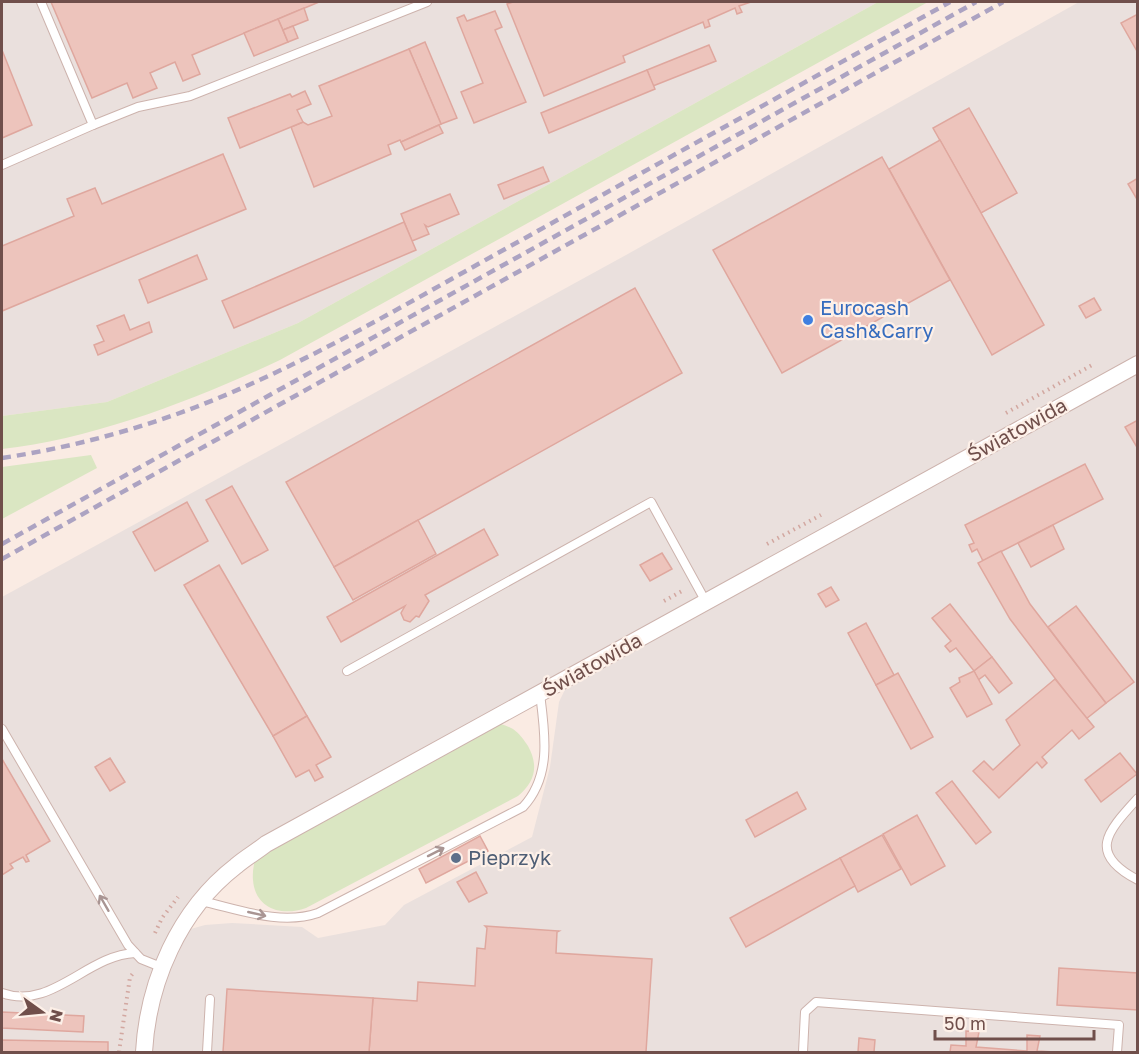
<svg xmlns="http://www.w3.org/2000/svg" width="1139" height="1054" font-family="'Golos Text',sans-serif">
	<rect width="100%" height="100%" fill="#faebe3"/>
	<g fill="#eae0dd" fill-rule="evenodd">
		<polygon points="2,2 878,2 298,323 107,402 2,416"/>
		<path d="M1079,2H1137V1052H2V597L626,255ZM571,677L559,702L550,767L532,837L404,905L385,925L318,938L302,927L232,923L205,925L180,932L266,844Z"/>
	</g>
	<g fill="#dae6c2">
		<path d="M878,2H928L280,360C197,399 94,439 2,449V416L107,402L298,323Z"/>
		<polygon points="91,455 97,468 2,519 2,467"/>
		<path d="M490,721C498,723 506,725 513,729C519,733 524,740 528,746C539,766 535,782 518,796L306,908C281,917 255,908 253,880C252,870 255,860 257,851Z"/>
	</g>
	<g fill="#edc4bc" stroke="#dfa79e" stroke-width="1.5">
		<polygon points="51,2 319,2 192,55 200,74 183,81 175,62 150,73 157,88 133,98 127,83 92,98"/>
		<polygon points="513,2 751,2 739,6 742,12 737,14 735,8 708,20 710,26 705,28 703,22 623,56 625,62 544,96 507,4"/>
		<polygon points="304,8 308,20 283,30 278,19"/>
		<polygon points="495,11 502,27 495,30 526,102 474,123 461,92 483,83 457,18 464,15 467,21"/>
		<polygon points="1138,14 1138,53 1121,23"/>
		<polygon points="278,19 288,42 254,56 244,33"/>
		<polygon points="293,26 298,38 288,42 283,30"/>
		<polygon points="425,42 457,118 441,124 409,49"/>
		<polygon points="709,45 716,61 653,86 647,70"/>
		<polygon points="409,49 441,124 401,142 400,140 388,145 391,154 314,187 291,127 303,122 308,125 332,116 319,86"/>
		<polygon points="2,50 32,125 2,138"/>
		<polygon points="647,70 655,89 549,133 541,113"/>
		<polygon points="305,91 311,104 297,110 303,122 240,148 228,118 290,94 292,97"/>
		<polygon points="969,108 1017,193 981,213 933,128"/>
		<polygon points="439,125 443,133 405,150 401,142"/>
		<polygon points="940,140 1044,325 992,355 889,169"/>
		<polygon points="223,154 246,209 2,311 2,246 74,216 67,199 95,188 102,204"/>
		<polygon points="882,157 950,280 782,373 713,250"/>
		<polygon points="543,167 549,181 504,199 498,185"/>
		<polygon points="1138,178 1138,201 1128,184"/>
		<polygon points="450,194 459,214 428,227 425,225 429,234 412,241 401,214"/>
		<polygon points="404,222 416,250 234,328 222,301"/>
		<polygon points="197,255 207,279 148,303 139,280"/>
		<polygon points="635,288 682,373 334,567 286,482"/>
		<polygon points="1094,298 1101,310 1086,318 1079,306"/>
		<polygon points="124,315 130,330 149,322 152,332 98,355 94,345 104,341 97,326"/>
		<polygon points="1138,420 1138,449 1125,427"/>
		<polygon points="1085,464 1103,499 983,561 977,549 972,552 969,545 974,543 965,525"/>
		<polygon points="232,486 268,550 242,564 206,500"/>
		<polygon points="187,502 208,541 155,571 133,532"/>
		<polygon points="418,520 436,554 353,600 334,567"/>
		<polygon points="1053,525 1064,549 1031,567 1018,543"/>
		<polygon points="484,529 498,555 425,595 429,601 419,617 416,616 410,622 404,620 401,613 405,606 341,642 327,617"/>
		<polygon points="1001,551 1030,604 1106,703 1086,719 1010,619 978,563"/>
		<polygon points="662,553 672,569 650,581 640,565"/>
		<polygon points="219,565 307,716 273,736 184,585"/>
		<polygon points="831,587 839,600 826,607 818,594"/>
		<polygon points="950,604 992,657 974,671 956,648 950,652 945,646 951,641 932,618"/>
		<polygon points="1076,606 1134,682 1106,703 1048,627"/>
		<polygon points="866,623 894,675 876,685 848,633"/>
		<polygon points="992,657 1012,683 999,693 985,675 978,680 974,671"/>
		<polygon points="974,671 992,704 967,717 950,688 960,682 959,678"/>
		<polygon points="898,673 933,737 911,749 876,685"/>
		<polygon points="1055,679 1094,727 1079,739 1072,730 1042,757 1047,763 1042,768 1037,762 999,798 973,771 984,761 993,770 1020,745 1006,720"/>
		<polygon points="307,716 331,757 316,765 323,777 315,781 309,770 296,777 273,736"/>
		<polygon points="1120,753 1137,774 1101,802 1085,780"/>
		<polygon points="110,758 125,782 110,791 95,767"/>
		<polygon points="2,759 50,841 26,855 29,861 26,862 23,857 10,864 13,868 2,875"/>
		<polygon points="952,781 991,832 976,844 936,793"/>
		<polygon points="797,792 806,809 755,837 746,820"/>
		<polygon points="917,815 945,866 911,885 883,834"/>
		<polygon points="882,835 901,869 858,892 840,858"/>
		<polygon points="480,836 488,851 426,883 419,869"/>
		<polygon points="840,858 855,886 746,947 730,918"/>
		<polygon points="476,872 487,893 469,902 457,882"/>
		<polygon points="485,926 559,931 557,932 556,953 652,959 646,1052 369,1052 373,998 417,1001 418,982 475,986 477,948 485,949 487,928"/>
		<polygon points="1059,968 1138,973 1138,1010 1057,1005"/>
		<polygon points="227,989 373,998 369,1052 223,1052"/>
		<polygon points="2,1012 84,1016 83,1032 2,1028"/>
		<polygon points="966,1031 979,1032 976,1047 1027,1051 1027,1035 1040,1036 1037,1051 1055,1052 950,1052 951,1045 966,1046"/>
		<polygon points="859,1038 875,1040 874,1052 858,1052"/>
		<polygon points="2,1040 108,1042 108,1052 2,1052"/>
	</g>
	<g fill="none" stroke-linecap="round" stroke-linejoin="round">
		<defs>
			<g id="lane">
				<polyline points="41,2 93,125"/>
				<polyline points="2,165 93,125 138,107 190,96 427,2"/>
				<polyline points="347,671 651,502 706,602"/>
				<polyline points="2,729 128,945 141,959 161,967"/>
				<path d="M1138,798C1108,831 1086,853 1138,880"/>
				<path d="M201,901C238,909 280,926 318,913L523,807C552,776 545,733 540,694"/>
				<path d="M2,993C51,1011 87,955 135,953"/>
				<polyline points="207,1052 210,999"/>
				<polyline points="803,1052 805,1012 816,1002 1119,1025 1117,1052"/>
			</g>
			<path id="street" d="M144,1052C148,982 179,910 236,866C245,858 256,852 266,844L1138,364"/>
		</defs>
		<use href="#lane" stroke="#cdb3ad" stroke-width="10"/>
		<use href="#street" stroke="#cdb3ad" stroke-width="18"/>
		<g stroke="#d2a7a0" stroke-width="4" stroke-dasharray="1.5 4.5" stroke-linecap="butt">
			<polyline points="1006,413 1094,364"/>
			<polyline points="767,544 821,515"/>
			<polyline points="664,601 684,590"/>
			<polyline points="155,933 162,918 178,897"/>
			<polyline points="119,1052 130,977 135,971"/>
		</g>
		<use href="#lane" stroke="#fff" stroke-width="8"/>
		<use href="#street" stroke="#fff" stroke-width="16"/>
		<g stroke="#aca3c2" stroke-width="4.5" stroke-dasharray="9 6" stroke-linecap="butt">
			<path d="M2,458C68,448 133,431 196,407C312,362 419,296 527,237C668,158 809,80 950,2"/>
			<polyline points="2,544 976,2"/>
			<polyline points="2,559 1003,2"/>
		</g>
	</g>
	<defs><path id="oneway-shaft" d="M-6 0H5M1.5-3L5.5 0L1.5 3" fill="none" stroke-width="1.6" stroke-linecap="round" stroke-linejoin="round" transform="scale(1.5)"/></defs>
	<g stroke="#a99593">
		<use href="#oneway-shaft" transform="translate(436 852) rotate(-27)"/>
		<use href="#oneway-shaft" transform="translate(104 903) rotate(-120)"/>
		<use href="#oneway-shaft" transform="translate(257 914) rotate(13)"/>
	</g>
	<circle fill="#3f7fe0" stroke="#fdf0e8" stroke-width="2" cx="808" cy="320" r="6"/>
	<circle fill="#5c6f8a" stroke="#fdf0e8" stroke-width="2" cx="456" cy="858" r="6"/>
	<g text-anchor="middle" stroke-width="4.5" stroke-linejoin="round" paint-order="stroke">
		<g font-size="20" fill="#366cbe" stroke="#fdf0e8" text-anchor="start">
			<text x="820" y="315">Eurocash<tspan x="820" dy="23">Cash&amp;Carry</tspan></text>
		</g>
		<g font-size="20" fill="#704f4b" stroke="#fdf0e8">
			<text transform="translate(1017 430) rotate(-29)" y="7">Światowida</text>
			<text transform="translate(592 665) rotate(-29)" y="7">Światowida</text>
		</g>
		<g font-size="20" fill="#4e5e75" stroke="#fdf0e8" text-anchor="start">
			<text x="468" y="865">Pieprzyk</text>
		</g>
	</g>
	<rect width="1139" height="1054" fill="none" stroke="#704f4b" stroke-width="6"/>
	<g transform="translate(42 1012) rotate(105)" stroke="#fdf0e8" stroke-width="4.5" paint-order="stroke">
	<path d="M0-4.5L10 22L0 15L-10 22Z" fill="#704f4b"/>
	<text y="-9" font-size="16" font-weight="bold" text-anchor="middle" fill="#704f4b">N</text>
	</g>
	<path d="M935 1030v9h159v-9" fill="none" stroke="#704f4b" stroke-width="3"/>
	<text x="944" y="1030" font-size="18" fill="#704f4b" stroke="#fdf0e8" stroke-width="4.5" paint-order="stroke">50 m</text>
</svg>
